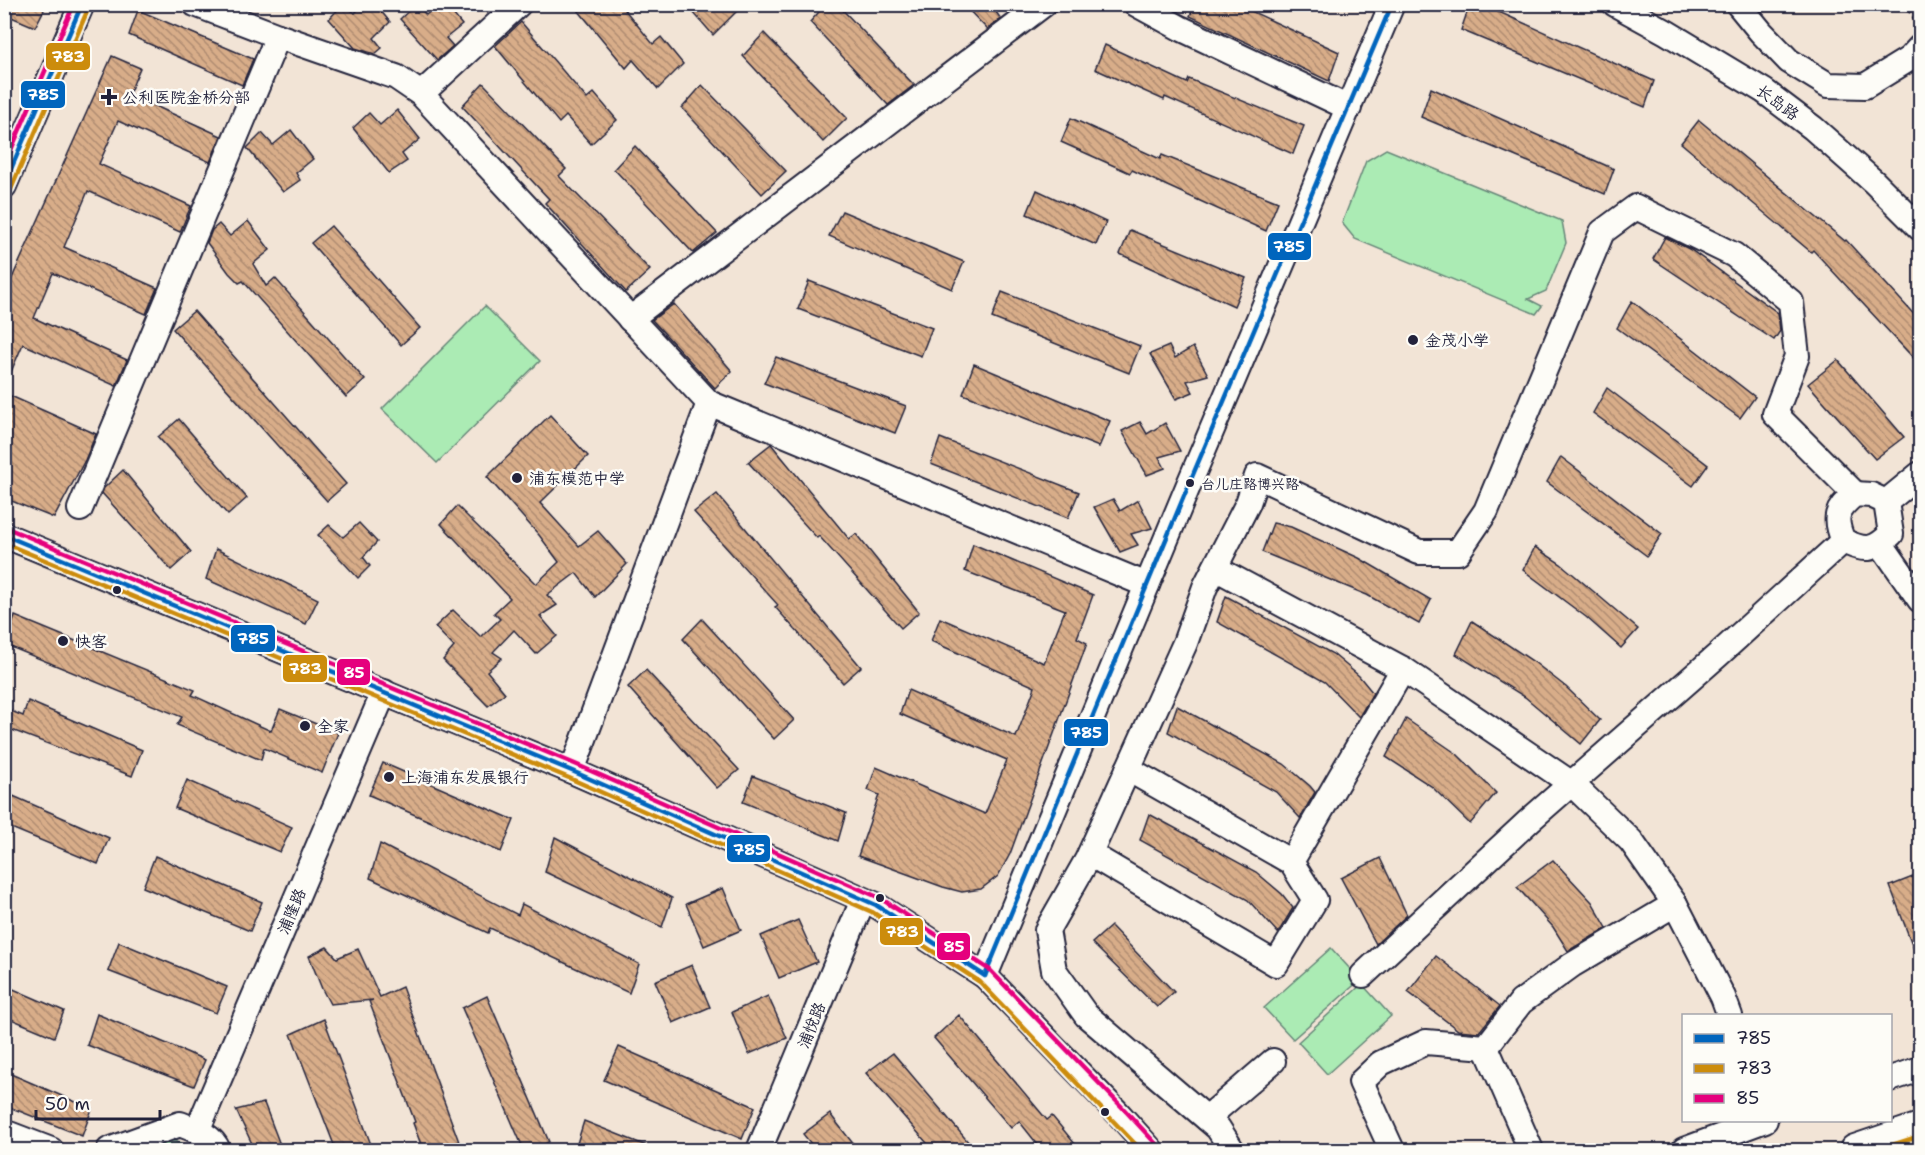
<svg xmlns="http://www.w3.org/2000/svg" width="1925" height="1155" font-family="'Shantell Sans','LXGW WenKai TC',sans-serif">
	<defs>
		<pattern id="forest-crowns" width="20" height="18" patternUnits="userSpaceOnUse" patternTransform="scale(1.5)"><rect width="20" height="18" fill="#abebb4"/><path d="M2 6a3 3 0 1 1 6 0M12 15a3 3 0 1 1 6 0" fill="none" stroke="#93c99c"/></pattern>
		<pattern id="building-back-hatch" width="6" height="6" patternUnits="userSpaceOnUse" patternTransform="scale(1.5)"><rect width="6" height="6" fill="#d8ad89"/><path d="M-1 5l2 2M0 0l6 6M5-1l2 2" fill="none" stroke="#af8c71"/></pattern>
	</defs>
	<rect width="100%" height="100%" fill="#f2e4d6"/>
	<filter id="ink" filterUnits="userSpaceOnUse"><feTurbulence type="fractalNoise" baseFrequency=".0167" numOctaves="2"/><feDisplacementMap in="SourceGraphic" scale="12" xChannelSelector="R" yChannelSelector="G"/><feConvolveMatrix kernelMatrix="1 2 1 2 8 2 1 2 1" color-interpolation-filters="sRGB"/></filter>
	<g filter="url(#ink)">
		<polygon fill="url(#forest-crowns)" stroke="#668678" stroke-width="1.5" points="169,1139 196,1150 143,1150"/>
		<g fill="#abebb4" stroke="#668678" stroke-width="1.5">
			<polygon points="1386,149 1562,221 1566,243 1546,291 1528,299 1542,306 1536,314 1355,239 1342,223 1366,161"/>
			<polygon points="485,306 540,361 437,463 382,409"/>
			<polygon points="1331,948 1360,980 1293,1039 1264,1008"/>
			<polygon points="1362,984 1391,1016 1327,1074 1298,1042"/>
		</g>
		<g fill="url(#building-back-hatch)" stroke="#22223b" stroke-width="1.5">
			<polygon points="4,4 47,4 35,27 4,14"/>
			<polygon points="343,4 355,13 363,4 375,4 390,22 374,38 382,48 375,54 355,48 329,19"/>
			<polygon points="416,4 426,15 438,4 445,4 462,25 446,38 453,46 437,60 400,19"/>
			<polygon points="573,4 620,4 653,44 661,37 683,64 658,89 633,60 626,68"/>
			<polygon points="686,4 744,4 713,35"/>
			<polygon points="826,4 837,4 914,85 888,105 810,22"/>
			<polygon points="963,4 1004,4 996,12 1001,19 987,29"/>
			<polygon points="1195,4 1236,4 1339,52 1329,81 1190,16"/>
			<polygon points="1470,4 1481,4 1654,81 1645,107 1461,30"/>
			<polygon points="138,10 253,59 242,85 129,35"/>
			<polygon points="521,22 587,99 594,93 617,120 591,144 566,116 559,123 495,46"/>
			<polygon points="764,33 847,118 823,142 743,56"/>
			<polygon points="1105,45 1187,83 1189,79 1304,126 1293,154 1165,97 1164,100 1095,69"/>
			<polygon points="112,56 140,68 129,94 221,136 210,162 118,121 99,164 191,206 180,232 88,191 64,247 157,288 146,314 53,273 34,318 127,360 116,386 23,344 4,388 4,296"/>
			<polygon points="483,83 566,169 559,176 650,270 626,292 545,203 549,199 462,106"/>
			<polygon points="702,85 786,171 762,194 682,108"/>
			<polygon points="1431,88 1614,169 1605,194 1421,117"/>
			<polygon points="397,110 420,139 402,154 407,161 389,173 353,128 369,113 380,125"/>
			<polygon points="1071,118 1160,159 1162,155 1278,202 1266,231 1132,170 1130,173 1061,142"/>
			<polygon points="1699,120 1845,241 1846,240 1920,321 1920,365 1813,250 1811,252 1681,143"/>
			<polygon points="291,130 313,159 296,173 300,180 283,192 247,148 262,133 273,145"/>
			<polygon points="635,146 717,233 693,253 614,169"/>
			<polygon points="1037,190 1106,222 1096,245 1027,214"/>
			<polygon points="842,211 964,262 952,289 829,236"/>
			<polygon points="248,221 270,250 253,264 266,286 275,278 365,380 346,397 243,281 239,283 229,273 207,243 212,230 219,224 230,236"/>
			<polygon points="331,226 420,328 401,345 311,243"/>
			<polygon points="1130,230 1246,278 1234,306 1120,254"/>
			<polygon points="1665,237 1691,250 1778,313 1780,331 1774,340 1653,259"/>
			<polygon points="809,281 932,328 921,356 798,309"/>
			<polygon points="1002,292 1140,346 1129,373 992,318"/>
			<polygon points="1632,301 1755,397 1740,418 1617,328"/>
			<polygon points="674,304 732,371 715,388 652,320"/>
			<polygon points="194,311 346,484 327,501 173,329"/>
			<polygon points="1169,346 1175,358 1193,347 1208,375 1187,381 1193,392 1176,399 1150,354"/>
			<polygon points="776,357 906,406 895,433 764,383"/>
			<polygon points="1838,360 1904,437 1875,459 1808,384"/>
			<polygon points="974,364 1110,421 1099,447 963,394"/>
			<polygon points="1607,388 1708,465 1693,486 1593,413"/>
			<polygon points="4,393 96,434 85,460 54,518 4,498"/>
			<polygon points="550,415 588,456 540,503 579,546 598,531 627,564 595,597 576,573 547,595 557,605 540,616 557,636 536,654 514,630 493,652 502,658 487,671 505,693 488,706 443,660 454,647 435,627 453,610 481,637 500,619 494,613 510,598 441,524 457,506 536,584 559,562 539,535 487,477"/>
			<polygon points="179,419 247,498 228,515 158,437"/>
			<polygon points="1140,422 1147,434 1165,423 1180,451 1159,457 1165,468 1147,475 1122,431"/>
			<polygon points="940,438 1079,492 1068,518 931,464"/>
			<polygon points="771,444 849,539 856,534 919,612 901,628 819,536 817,538 748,462"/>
			<polygon points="1561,457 1662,534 1647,556 1547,482"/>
			<polygon points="123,470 191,552 171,570 102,493 104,488"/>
			<polygon points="717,494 861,667 843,683 775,607 778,605 694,512"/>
			<polygon points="1113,499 1120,511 1138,500 1152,528 1131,534 1138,545 1120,552 1094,507"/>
			<polygon points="359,523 377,542 363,557 370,566 358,578 318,535 329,525 343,537"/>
			<polygon points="1273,523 1291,527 1359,558 1431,600 1419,624 1367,595 1262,552"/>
			<polygon points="973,544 1093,595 1077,638 1087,643 1010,854 998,876 981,889 962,892 943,887 858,856 879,795 868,790 876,767 985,814 1007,760 900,714 908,690 1016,737 1035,687 931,641 940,618 1044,663 1065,610 965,571"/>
			<polygon points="1535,547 1561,564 1638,629 1621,648 1586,617 1523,570"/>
			<polygon points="216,549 318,599 306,624 206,579"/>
			<polygon points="1226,596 1333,654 1359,676 1373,693 1359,717 1325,682 1217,622"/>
			<polygon points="15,616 195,690 192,695 271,731 280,709 338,733 322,773 264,748 261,760 177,725 182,717 6,645"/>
			<polygon points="702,619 794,720 774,739 683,639"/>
			<polygon points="1472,621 1534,662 1566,687 1600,720 1581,744 1525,697 1456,654"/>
			<polygon points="646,670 739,770 717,788 628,687"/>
			<polygon points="28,701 142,750 132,776 4,727 4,708 23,716"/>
			<polygon points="1177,706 1284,764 1310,786 1315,792 1300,818 1276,792 1168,732"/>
			<polygon points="1406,719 1457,754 1496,793 1470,824 1431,786 1386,757"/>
			<polygon points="383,763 514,820 501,852 369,795"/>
			<polygon points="753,776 846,813 838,841 743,802"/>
			<polygon points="187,780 292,827 280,852 175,808"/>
			<polygon points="4,792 109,838 98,864 4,825"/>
			<polygon points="1149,814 1256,872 1282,894 1293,908 1278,933 1248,900 1140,840"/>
			<polygon points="555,837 672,898 662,927 545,872"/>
			<polygon points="380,844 518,915 522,904 639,964 629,993 490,928 488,933 370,878"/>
			<polygon points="155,856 262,902 250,931 143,887"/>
			<polygon points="1380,858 1407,915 1376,944 1341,878"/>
			<polygon points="1553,860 1592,902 1607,928 1568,951 1553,927 1517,887"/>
			<polygon points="1920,874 1920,963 1919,963 1890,886"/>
			<polygon points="723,888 741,930 704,946 686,904"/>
			<polygon points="798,920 817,962 779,978 761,936"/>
			<polygon points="1111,926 1174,992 1157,1007 1092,943"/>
			<polygon points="119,942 227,987 216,1013 108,971"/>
			<polygon points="327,947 337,958 358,949 380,997 402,987 462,1150 423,1150 413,1123 415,1122 369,1001 373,1000 330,1004 322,989 309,956"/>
			<polygon points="1436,956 1500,1006 1479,1032 1458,1030 1408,992"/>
			<polygon points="692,965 710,1007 673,1023 655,981"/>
			<polygon points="4,985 64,1011 54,1037 4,1016"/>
			<polygon points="487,996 549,1142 532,1150 524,1150 462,1008"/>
			<polygon points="768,996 787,1038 749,1054 732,1012"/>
			<polygon points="97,1014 205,1060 194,1086 87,1045"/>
			<polygon points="959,1015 1047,1120 1052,1116 1080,1150 1042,1150 1019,1121 1011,1128 934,1038"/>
			<polygon points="324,1019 373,1150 336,1150 291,1034"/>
			<polygon points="619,1047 755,1107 742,1139 604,1080"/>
			<polygon points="893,1053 975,1150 933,1150 866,1073"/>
			<polygon points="4,1071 92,1109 82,1136 4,1105"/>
			<polygon points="264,1103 282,1150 255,1150 236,1110"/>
			<polygon points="830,1114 858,1150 816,1150 803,1134"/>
			<polygon points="584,1121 657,1150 575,1150"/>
		</g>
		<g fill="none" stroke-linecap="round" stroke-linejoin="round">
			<defs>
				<g id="minor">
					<polyline points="195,4 278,36 396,77 421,94 709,403 1147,585"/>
					<polyline points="1136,4 1180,28 1349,108"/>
					<polyline points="1615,4 1666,32 1764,91 1813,128 1874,182 1920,228"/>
					<polyline points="1738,4 1761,32 1789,61 1828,85 1865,86 1909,59 1920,47"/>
					<polyline points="421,94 519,4"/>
					<polyline points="4,186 82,4"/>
					<polyline points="630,319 1044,4"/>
					<path d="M1855,494L1871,495L1886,502L1891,534C1873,552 1865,551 1843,541C1833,518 1836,509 1855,494Z"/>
					<polyline points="1886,502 1920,474"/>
					<polyline points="80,509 278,36"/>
					<polyline points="4,535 572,771 876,905 985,976 1117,1112 1151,1150"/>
					<polyline points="1881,544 1920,600"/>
					<polyline points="1215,568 1403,669 1572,784 1631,841 1675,904 1723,997 1730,1016"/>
					<polyline points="1128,769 1291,862 1403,669"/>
					<polyline points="572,771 709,403"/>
					<polyline points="1090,854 1276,964 1315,900 1291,862"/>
					<polyline points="1363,975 1531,819 1718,655 1843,541"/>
					<polyline points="985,976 1189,484 1392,4"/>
					<polyline points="1486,1047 1531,1150"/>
					<polyline points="1890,1079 1920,1069"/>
					<polyline points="1207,1118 1273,1061"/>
					<polyline points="197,1131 384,692"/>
					<polyline points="4,1132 51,1150"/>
					<path d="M109,1150L180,1124C195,1130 212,1135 218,1150"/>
					<polyline points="759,1150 863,900"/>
					<polyline points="1232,1150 1218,1128 1086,1015 1054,970 1047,930 1087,860 1185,643 1205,587 1248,503 1257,476 1419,552 1458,552 1486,511 1602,232 1636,207 1734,255 1791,302 1797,356 1775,414 1855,494"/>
					<polyline points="1392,1150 1361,1082 1381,1063 1426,1042 1486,1047 1521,1002 1572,965 1675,904"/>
					<polyline points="1684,1150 1765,1120"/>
				</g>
				<polyline id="major" points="1855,1150 1920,1128"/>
			</defs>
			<use href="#minor" stroke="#22223b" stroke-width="28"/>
			<use href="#major" stroke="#22223b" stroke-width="34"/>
			<polyline stroke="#22223b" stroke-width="3" stroke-dasharray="4.5 4.5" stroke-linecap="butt" points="1900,4 1911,13 1920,28"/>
			<use href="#minor" stroke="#fdfcf7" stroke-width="24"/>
			<use href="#major" stroke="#fdfcf7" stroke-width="30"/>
			<defs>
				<g id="bus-1">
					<polyline points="4,185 82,4"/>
					<polyline points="4,535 572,771 876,905 985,976"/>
					<polyline points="985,976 1189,484 1392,4"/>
				</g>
				<g id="bus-2">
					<polyline points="11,189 89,7"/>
					<polyline points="4,543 569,778 872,912 980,982 1141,1150"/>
					<polyline points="1877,1150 1920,1136"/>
				</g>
				<g id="bus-3">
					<polyline points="4,166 74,4"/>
					<polyline points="7,528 575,764 880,898 990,970 1122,1107 1157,1145"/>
				</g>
			</defs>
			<use href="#bus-1" stroke="#fdfcf7" stroke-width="9"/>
			<use href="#bus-2" stroke="#fdfcf7" stroke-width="9"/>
			<use href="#bus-3" stroke="#fdfcf7" stroke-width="9"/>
			<use href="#bus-1" stroke="#0065bd" stroke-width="4.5"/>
			<use href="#bus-2" stroke="#cc8c0c" stroke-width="4.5"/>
			<use href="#bus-3" stroke="#e5007d" stroke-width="4.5"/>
		</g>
	</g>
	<g fill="#22223b" stroke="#fdfcf7" stroke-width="2">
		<path d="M106 88h6v6h6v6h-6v6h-6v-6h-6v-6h6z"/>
		<circle cx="1413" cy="340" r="6"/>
		<circle cx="517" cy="478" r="6"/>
		<circle cx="1190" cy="483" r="5"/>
		<circle cx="117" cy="590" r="5"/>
		<circle cx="63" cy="641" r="6"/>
		<circle cx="305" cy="726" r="6"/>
		<circle cx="389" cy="777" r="6"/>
		<circle cx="880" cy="898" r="5"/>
		<circle cx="1105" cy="1112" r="5"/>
	</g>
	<g text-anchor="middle" stroke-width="5" stroke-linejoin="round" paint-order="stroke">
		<g font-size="14" fill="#22223b" stroke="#fdfcf7" text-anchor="start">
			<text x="1201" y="489">台儿庄路博兴路</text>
		</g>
		<g font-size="16" fill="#22223b" stroke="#fdfcf7" text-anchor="start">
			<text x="122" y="103">公利医院金桥分部</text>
			<text x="1425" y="346">金茂小学</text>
			<text x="529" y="484">浦东模范中学</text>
			<text x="75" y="647">快客</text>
			<text x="317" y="732">全家</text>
			<text x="401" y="783">上海浦东发展银行</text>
		</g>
		<g font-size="16" fill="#22223b" stroke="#fdfcf7">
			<text transform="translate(1778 102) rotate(36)" y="6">长岛路</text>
			<text transform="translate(291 911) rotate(-67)" y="6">浦隆路</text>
			<text transform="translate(811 1025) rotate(-68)" y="6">浦悦路</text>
		</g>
	</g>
	<g stroke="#fdfcf7" stroke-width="2">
		<rect x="45" y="42" width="46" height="29" rx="6" fill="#cc8c0c"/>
		<rect x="20" y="80" width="46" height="29" rx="6" fill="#0065bd"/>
		<rect x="1267" y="232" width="45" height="29" rx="6" fill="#0065bd"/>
		<rect x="230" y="624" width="46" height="29" rx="6" fill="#0065bd"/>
		<rect x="282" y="654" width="46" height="29" rx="6" fill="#cc8c0c"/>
		<rect x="336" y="658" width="35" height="28" rx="6" fill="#e5007d"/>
		<rect x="1063" y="718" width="46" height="29" rx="6" fill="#0065bd"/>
		<rect x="726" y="834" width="45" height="29" rx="6" fill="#0065bd"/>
		<rect x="879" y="917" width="45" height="29" rx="6" fill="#cc8c0c"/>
		<rect x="936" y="932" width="35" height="29" rx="6" fill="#e5007d"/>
	</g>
	<g font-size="16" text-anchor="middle" font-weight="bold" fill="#fff">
		<text x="68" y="62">783</text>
		<text x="43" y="100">785</text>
		<text x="1289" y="252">785</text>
		<text x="253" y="644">785</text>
		<text x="305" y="674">783</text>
		<text x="354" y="678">85</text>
		<text x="1086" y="738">785</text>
		<text x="749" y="855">785</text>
		<text x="902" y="937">783</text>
		<text x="954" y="952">85</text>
	</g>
	<rect width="1925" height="1155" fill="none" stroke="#fdfcf7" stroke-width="24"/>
	<rect x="12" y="12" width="1901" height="1131" fill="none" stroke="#22223b" stroke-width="2" filter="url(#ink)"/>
	<rect x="1682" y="1014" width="210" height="108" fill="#fdfcf7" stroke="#a5a5ac" stroke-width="1.5"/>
	<rect x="1694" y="1034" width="30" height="9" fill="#0065bd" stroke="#a5a5ac" stroke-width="1.5"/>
	<text x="1736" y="1044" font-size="18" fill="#22223b">785</text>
	<rect x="1694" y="1064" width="30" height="9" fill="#cc8c0c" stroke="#a5a5ac" stroke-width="1.5"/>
	<text x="1736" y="1074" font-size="18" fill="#22223b">783</text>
	<rect x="1694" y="1094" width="30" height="9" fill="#e5007d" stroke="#a5a5ac" stroke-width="1.5"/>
	<text x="1736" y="1104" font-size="18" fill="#22223b">85</text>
	<path d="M36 1110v9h124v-9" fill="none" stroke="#22223b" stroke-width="3"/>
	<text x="45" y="1110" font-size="18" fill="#22223b" stroke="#fdfcf7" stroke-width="4.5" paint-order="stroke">50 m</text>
</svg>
